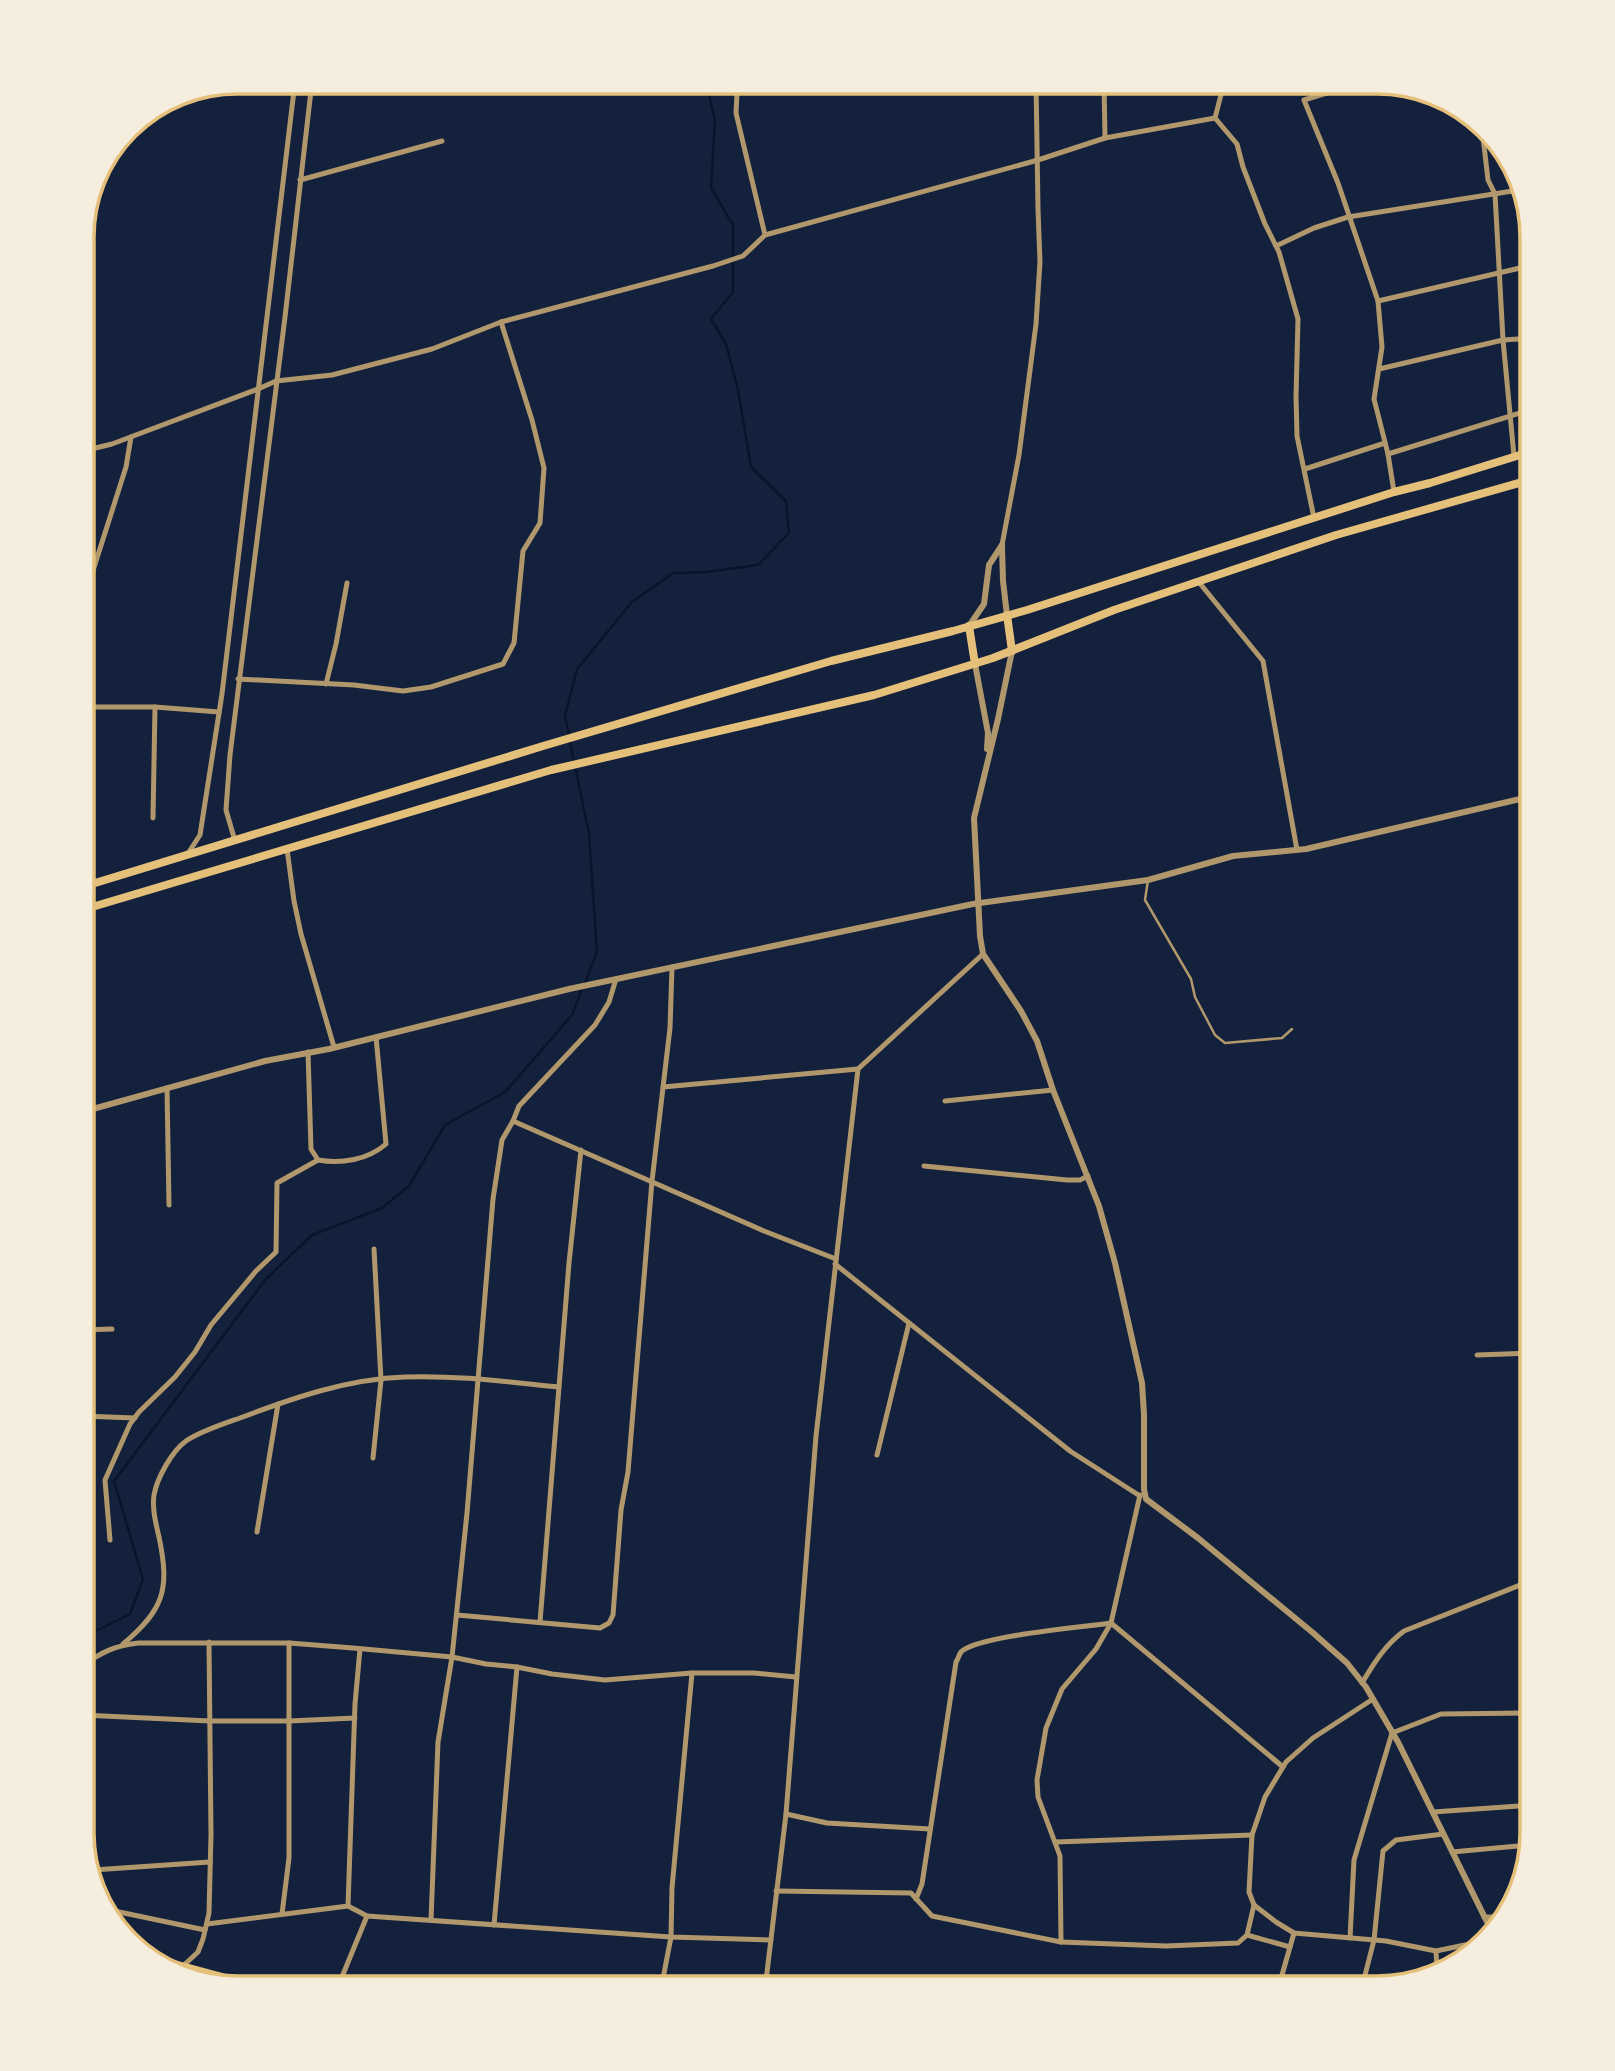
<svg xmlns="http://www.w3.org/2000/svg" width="1615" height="2071" font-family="'PT Sans',sans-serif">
	<rect width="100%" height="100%" fill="#14213d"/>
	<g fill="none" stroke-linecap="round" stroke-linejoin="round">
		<g stroke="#0b132b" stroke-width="2.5">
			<polyline points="569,735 565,716 577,669 632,602 673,573 706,572 758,565 789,533 786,501 751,467 738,390 726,344 711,319 733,292 733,225 711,188 715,120 706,82"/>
			<polyline points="570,742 589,834 597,952 585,983"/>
			<polyline points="82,1638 130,1614 143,1579 114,1481 266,1279 312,1235 382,1208 409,1186 445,1125 505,1092 572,1015 582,989"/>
		</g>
		<polyline stroke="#b1986c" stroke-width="2.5" points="1148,880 1145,900 1191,979 1195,997 1215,1035 1225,1043 1282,1038 1292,1029"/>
		<g stroke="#b1986c" stroke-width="5">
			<polyline points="736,82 737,93 736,113 765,235"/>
			<polyline points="1104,82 1105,138"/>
			<polyline points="1359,83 1304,100 1338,183 1378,301 1382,347 1374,399 1388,454 1394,492"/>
			<polyline points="1215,118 1237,144 1243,167 1265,224 1279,252 1298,319 1296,396 1297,436 1314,518"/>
			<polyline points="1215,118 1224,83"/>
			<polyline points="1482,128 1488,180 1495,194 1503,340 1514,456"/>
			<polyline points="300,180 442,141"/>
			<polyline points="1276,246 1314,228 1348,217 1519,190"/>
			<polyline points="1378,301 1533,265"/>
			<polyline points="1379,369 1503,340 1533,338"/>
			<polyline points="83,451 112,444 258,389 276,381 332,375 432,349 501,322 713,266 743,256 765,235 1038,160 1105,138 1215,118"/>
			<polyline points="1388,454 1533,409"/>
			<polyline points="1305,469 1385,443"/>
			<polyline points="1002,545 1019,455 1036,324 1040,262 1038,209 1036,82"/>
			<polyline points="1198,581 1263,661 1297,850"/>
			<polyline points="83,602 126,467 131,437"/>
			<polyline points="238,679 354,685 403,691 431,687 503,664 514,643 523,551 540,523 544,468 532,420 501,322"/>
			<polyline points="326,684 336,644 347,583"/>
			<polyline points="83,707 155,707 219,712"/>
			<polyline points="153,818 155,707"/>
			<polyline points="235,841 226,810 230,755 285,317 312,82"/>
			<polyline points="287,849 294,901 301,934 334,1047"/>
			<polyline points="187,855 200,835 222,694 295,82"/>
			<path d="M308,1052L311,1149L318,1160C341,1164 368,1160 386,1144L376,1037"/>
			<polyline points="663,1087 858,1069"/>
			<polyline points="167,1088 169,1205"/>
			<polyline points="945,1101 1053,1090"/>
			<polyline points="513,1121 764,1231 836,1259"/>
			<polyline points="924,1166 1067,1180 1080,1180 1088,1176"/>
			<polyline points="835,1264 1070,1451 1140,1496"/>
			<polyline points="1529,1265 1533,1265"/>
			<polyline points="82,1330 112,1329"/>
			<polyline points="1477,1355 1533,1353"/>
			<polyline points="82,1416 135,1418"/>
			<polyline points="877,1455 909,1323"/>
			<polyline points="373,1458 381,1380 374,1249"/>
			<polyline points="257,1532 278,1404"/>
			<polyline points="110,1540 105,1480 130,1424 139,1412 175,1377 195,1352 211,1325 256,1271 276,1252 277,1183 318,1160"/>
			<polyline points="457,1615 600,1628 609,1623 613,1615 621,1510 628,1472 652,1181 670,1028 672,967"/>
			<polyline points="540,1622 569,1263 581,1150"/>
			<path d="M123,1644C164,1610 170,1589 159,1537C156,1524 152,1509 154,1495C157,1478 172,1451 186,1441C201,1431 223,1424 240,1418C293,1398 347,1379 405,1377C456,1375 508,1382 559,1387"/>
			<path d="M82,1666C102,1652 114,1646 138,1643H289L353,1648L452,1657L486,1664L517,1667L552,1674L605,1680L692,1673H754L796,1677"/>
			<path d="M1362,1683C1374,1663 1385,1645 1404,1631L1533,1580"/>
			<polyline points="1373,1699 1313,1738 1286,1762 1265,1797 1252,1835 1249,1892 1254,1905 1276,1922 1294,1933 1386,1941 1436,1951 1484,1941"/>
			<polyline points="82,1715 210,1721 289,1721 355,1718"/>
			<polyline points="1433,1812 1533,1805"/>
			<polyline points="786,1814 827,1823 930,1829"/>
			<polyline points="1056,1842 1252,1835"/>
			<polyline points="1452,1852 1530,1845"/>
			<polyline points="93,1870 210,1862"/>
			<polyline points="776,1891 911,1893 932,1916 1061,1942 1060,1856 1038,1797 1037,1780 1046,1728 1062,1689 1096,1649 1111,1623 1140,1495"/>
			<path d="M916,1899L922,1884L956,1662C958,1659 959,1655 961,1652C976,1636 1084,1627 1111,1623L1283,1767"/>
			<polyline points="348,1906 355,1704 360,1649"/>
			<polyline points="105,1909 205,1930"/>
			<polyline points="282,1914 289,1858 289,1643"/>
			<polyline points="1484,1917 1506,1917"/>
			<polyline points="431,1920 438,1742 452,1657 467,1513 493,1199 502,1140 513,1121 519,1106 595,1025 609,1002 616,979"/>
			<polyline points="207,1924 348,1906 367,1916"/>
			<polyline points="494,1925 517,1667"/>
			<polyline points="1247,1935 1290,1947"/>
			<polyline points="1350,1938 1354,1860 1392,1733 1441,1714 1533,1713"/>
			<polyline points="1061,1942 1166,1946 1238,1943 1247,1935 1254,1905"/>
			<polyline points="1436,1951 1437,1971"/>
			<polyline points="183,1966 198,1952 203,1939 209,1913 211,1835 209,1642"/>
			<polyline points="337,1989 367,1916 671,1937 771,1940"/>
			<polyline points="661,1989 671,1937 672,1888 692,1673"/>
			<polyline points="765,1989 786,1814 816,1436 858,1069 983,954"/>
			<polyline points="1278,1989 1294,1933"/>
			<polyline points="1364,1989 1363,1983 1374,1940 1383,1851 1396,1840 1443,1834"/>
		</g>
		<g stroke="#b1986c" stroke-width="6">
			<polyline points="1002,547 1003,581 1007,615"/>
			<polyline points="969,626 984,604 989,565 1002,545"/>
			<polyline points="1012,651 998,719 974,818 980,936 983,954 1021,1011 1037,1041 1053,1090 1099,1206 1115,1263 1142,1383 1144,1415 1144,1489 1146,1499 1198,1538 1312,1632 1347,1663 1366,1687 1398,1742 1492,1932"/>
			<polyline points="975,664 988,733 987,749"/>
			<polyline points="82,1112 265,1061 329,1049 569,989 973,904 1148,880 1233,856 1306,849 1533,796"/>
		</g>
		<g stroke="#e5c07b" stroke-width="8">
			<polyline points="1007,615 1012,651"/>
			<polyline points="969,626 975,664"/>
			<polyline points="82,887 543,746 831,661 953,631 1027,610 1394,492 1430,483 1533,451"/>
			<polyline points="82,910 551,770 874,695 993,658 1114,610 1336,535 1533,479"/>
			<polyline points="148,1957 267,1989"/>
		</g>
	</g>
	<path d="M0 0H1615V2071H0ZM237 94H1377A143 143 0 0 1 1520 237V1833A143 143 0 0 1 1377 1976H237A143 143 0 0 1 94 1833V237A143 143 0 0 1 237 94Z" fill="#f5edde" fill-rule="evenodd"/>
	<path fill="none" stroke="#e5c07b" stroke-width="3.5" d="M237 94H1377A143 143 0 0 1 1520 237V1833A143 143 0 0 1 1377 1976H237A143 143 0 0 1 94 1833V237A143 143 0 0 1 237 94Z"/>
</svg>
